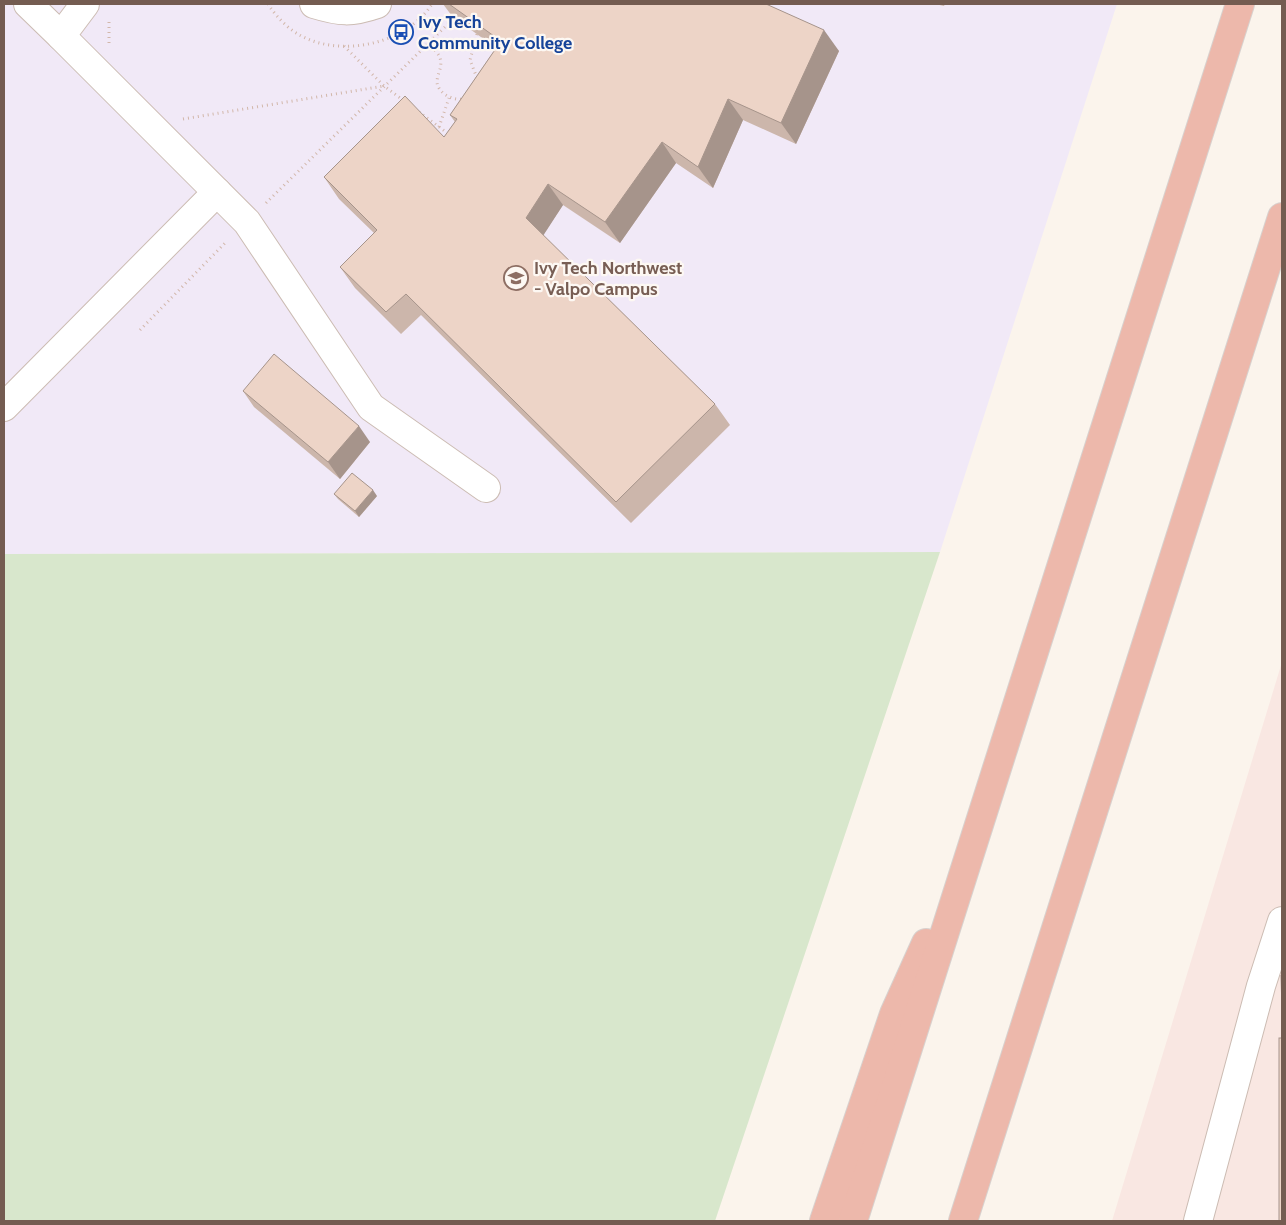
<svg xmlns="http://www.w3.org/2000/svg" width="1286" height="1225" font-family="Cabin,sans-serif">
	<rect width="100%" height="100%" fill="#fbf4ec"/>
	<polygon fill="#f9e7e2" points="1282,662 1282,1221 1112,1221"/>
	<polygon fill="#f1e9f7" points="4,4 1117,4 940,552 4,554"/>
	<polygon fill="#d8e7cc" points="940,552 715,1221 4,1221 4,554"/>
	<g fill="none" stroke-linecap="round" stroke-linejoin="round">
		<defs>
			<g id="minor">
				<polyline points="28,4 61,36"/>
				<polyline points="85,4 61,36 247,222 371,407 486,488"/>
				<path d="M314,4C340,12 351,13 377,4"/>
				<polyline points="4,407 217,192"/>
				<polyline points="1198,1221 1261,986 1282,921"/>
			</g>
			<g id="highway">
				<polyline points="824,1221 894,1014 926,943"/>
				<polyline points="853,1221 1240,4"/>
				<polyline points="963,1221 1282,217"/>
			</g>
		</defs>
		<use href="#minor" stroke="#ccbcb3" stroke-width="30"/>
		<use href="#highway" stroke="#d8d1ce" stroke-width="30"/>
		<g stroke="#d2b7aa" stroke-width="3" stroke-dasharray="1 4" stroke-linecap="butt">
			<path d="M268,4C273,12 280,20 288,27C328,61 404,48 432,4"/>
			<polyline points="109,22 109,45"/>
			<path d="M427,44C432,48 438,52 440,58C443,67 437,74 437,82C438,94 454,101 464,99"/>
			<polyline points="344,46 384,86 404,101"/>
			<polyline points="477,78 470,60 477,34"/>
			<polyline points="419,112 450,135"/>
			<polyline points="183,119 384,86"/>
			<polyline points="439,127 449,98"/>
			<polyline points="266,203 454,18"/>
			<polyline points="140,330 226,242"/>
		</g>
		<use href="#minor" stroke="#fff" stroke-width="28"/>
		<use href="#highway" stroke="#edb8ab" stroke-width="28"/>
	</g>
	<g fill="#ccb6ab">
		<polygon points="443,4 766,4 839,51 796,144 743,120 713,188 676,163 620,243 563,205 543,235 715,404 730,425 631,523 421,315 401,334 355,288 340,267 374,233 339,199 324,177 444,137 455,122 450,115 496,48 452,16"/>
		<polygon points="935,4 945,4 944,6"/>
		<polygon points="243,391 370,442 340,479 254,407"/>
		<polygon points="334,494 377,496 359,517 338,499"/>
	</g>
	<g fill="#a6948b">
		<polygon points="824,30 839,51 796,144 781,123"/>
		<polygon points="728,99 743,120 713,188 698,167"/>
		<polygon points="662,142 676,163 620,243 605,222"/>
		<polygon points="548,184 563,205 541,239 526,218"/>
		<polygon points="359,426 370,442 340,479 328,462"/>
		<polygon points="373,490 377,496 359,517 355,511"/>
	</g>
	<g fill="#edd4c7" stroke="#a6948b">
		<polygon points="449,4 766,4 824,30 781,123 728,99 698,167 662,142 605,222 548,184 526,218 715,404 616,502 406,294 386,312 340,267 377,230 324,177 405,96 444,137 457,119 450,115 501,41"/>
		<polygon points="274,354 359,426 328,462 243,391"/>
		<polygon points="352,473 373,490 355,511 334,494"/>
		<polygon points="1281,975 1282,976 1282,1011"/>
		<rect x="1279" y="1038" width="3" height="183"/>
	</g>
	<defs>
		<symbol id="bus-ring" viewBox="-11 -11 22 22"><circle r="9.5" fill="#fdf8f3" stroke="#1a4fb4" stroke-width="1.5"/><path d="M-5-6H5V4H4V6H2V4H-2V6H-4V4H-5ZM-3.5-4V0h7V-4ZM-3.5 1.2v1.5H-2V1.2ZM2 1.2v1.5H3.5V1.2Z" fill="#1a4fb4"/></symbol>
		<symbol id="university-ring" viewBox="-11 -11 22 22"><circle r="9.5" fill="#fdf8f3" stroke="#8d6e63" stroke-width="1.5"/><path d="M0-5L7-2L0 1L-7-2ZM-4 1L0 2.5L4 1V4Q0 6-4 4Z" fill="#8d6e63"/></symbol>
	</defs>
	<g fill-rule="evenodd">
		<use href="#bus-ring" x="387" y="18" width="28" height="28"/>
		<use href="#university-ring" x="502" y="264" width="28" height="28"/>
	</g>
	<g text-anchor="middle" stroke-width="4.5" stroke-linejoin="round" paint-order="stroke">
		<g font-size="18" font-weight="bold" fill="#164399" stroke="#fdf8f3" text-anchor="start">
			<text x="418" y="28">Ivy Tech<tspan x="418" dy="21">Community College</tspan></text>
		</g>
		<g font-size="18" font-weight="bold" fill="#785e54" stroke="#fdf8f3" text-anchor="start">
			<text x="534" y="274">Ivy Tech Northwest<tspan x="534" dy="21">- Valpo Campus</tspan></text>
		</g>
	</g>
	<rect width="1286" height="1225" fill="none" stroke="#745c51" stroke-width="10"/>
</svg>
